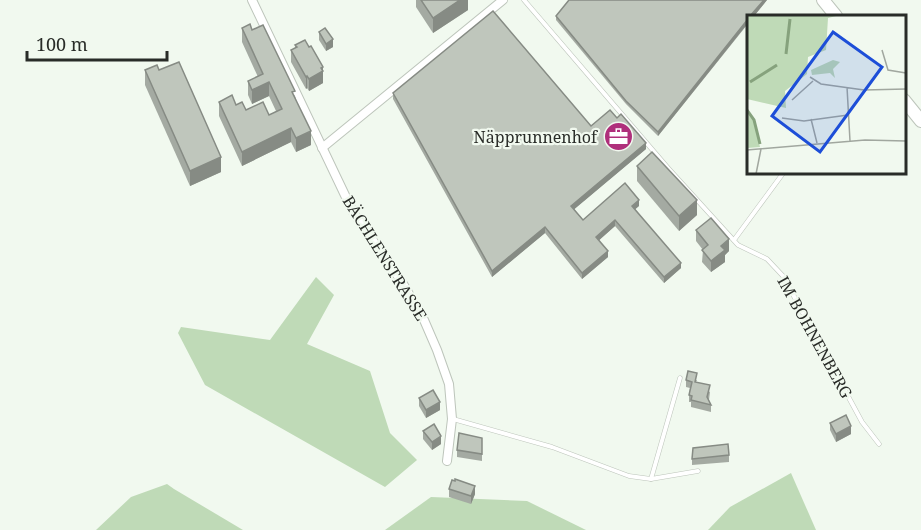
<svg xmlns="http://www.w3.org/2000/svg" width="921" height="530" font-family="'Noto Serif',serif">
	<rect width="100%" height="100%" fill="#f1f9ef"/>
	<g fill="#bfdab7">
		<polygon points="316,277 334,295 307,344 370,371 390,433 417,460 385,487 205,385 178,333 181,327 270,340"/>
		<polygon points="791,473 816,530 708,530 730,507"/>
		<polygon points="167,484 174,489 243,530 96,530 131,497"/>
		<polygon points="431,497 527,501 586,530 385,530"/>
	</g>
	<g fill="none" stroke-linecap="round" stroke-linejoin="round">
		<defs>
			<g id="lane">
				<polyline points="524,0 668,168 738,245 767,259 783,276 862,422 879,444"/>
				<polyline points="734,240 784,172"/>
				<polyline points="453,419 552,447 629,476 651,479 698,471"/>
				<polyline points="651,479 680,378"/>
			</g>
			<g id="street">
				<polyline points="252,0 353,212 402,282 424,320 437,350 449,384 452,419 447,461"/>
				<polyline points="322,148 503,0"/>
			</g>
			<g id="secondary">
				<polyline points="823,0 836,16"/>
				<polyline points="904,100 921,121"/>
			</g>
		</defs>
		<use href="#lane" stroke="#bdc5bb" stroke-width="5"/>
		<use href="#street" stroke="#bdc5bb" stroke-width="10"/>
		<use href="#secondary" stroke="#bdc5bb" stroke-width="14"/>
		<use href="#lane" stroke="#fff" stroke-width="4"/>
		<use href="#street" stroke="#fff" stroke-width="8"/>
		<use href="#secondary" stroke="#fff" stroke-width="12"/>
	</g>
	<g fill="#a4aaa2">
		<polygon points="416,0 468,0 468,10 433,33 416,7"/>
		<polygon points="767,0 658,136 626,104 556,20 556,16"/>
		<polygon points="242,28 252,30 295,96 311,145 296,152 291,142 242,166 219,116 219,102 236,105 246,110 269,115 276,111 269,96 252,104 248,95 248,81 258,77 242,42"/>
		<polygon points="319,32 333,47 326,51 319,40"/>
		<polygon points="295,45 309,47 323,67 323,83 309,91 307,88 306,89 291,62 291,50 295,48"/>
		<polygon points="145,70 159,70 221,172 190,186 145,85"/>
		<polygon points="393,93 591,126 646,149 574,209 583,220 639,206 635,209 681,268 664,283 615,226 599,240 608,257 582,279 545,233 492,277 393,99"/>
		<polygon points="637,166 697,215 679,231 637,181"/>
		<polygon points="696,230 729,251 725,255 725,262 711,272 702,262 703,250 696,241"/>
		<polygon points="686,380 697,380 696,382 710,392 709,400 711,405 711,412 691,407 691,402 689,402 689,395 690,388 686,387"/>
		<polygon points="419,398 440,410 426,418 419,406"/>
		<polygon points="830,423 851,434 836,442 830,430"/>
		<polygon points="423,431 441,444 432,450 423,439"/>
		<polygon points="482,438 482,461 457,457 457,450"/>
		<polygon points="729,455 729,462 692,465 692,459"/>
		<polygon points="449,489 475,494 471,504 449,497"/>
	</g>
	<g fill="#868b84">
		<polygon points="460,0 468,0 468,10 433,33 433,18"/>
		<polygon points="764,0 767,0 754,16 750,16"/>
		<polygon points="748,19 748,23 658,136 658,132"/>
		<polygon points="333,39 333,47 326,51 326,44"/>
		<polygon points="323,67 323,83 309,91 309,79"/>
		<polygon points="307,76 307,88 306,89 306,77"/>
		<polygon points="269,82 269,96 252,104 252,90"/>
		<polygon points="291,128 291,142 242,166 242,152"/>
		<polygon points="311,131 311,145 296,152 296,138"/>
		<polygon points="646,143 646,149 571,212 571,206"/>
		<polygon points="221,157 221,172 190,186 190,171"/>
		<polygon points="639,200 639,206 632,212 632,206"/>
		<polygon points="697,200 697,215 679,231 679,216"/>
		<polygon points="615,220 615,226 596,243 596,237"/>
		<polygon points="545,227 545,233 492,277 492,271"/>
		<polygon points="729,239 729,251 725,255 725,262 711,272 711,261 721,246"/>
		<polygon points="608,251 608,257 582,279 582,273"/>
		<polygon points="681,263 681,268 664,283 664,277"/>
		<polygon points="440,402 440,410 426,418 426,410"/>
		<polygon points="851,426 851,434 836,442 836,434"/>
		<polygon points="441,436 441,444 432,450 432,442"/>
		<polygon points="475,486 475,494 471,504 471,496"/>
	</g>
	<g fill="#bfc6bc" stroke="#868b84" stroke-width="1.5">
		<polygon points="421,0 460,0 433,18"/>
		<polygon points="569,0 764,0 750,16 748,16 748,19 658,132 626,101 556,16"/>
		<polygon points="493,11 591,126 610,110 617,118 621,114 646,143 571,206 583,220 625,183 639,200 632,206 681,263 664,277 615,220 596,237 608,251 582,273 545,227 492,271 393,93"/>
		<polygon points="250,24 252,30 263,25 295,91 292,92 311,131 296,138 291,128 242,152 219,102 232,95 236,105 242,102 246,110 263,102 269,115 282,109 269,82 252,90 248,81 263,74 242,28"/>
		<polygon points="325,28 333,39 326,44 319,32"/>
		<polygon points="305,40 309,47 311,46 323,67 321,68 323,71 309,79 307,76 306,77 291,50 297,47 295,45"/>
		<polygon points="179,62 221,157 190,171 145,70 157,65 159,70"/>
		<polygon points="652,152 697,200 679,216 637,166"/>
		<polygon points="711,218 729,239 721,246 725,250 711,261 702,250 708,245 696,230"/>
		<polygon points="688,371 697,373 695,382 710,385 707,397 711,405 691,400 692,396 689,395 692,382 686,380"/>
		<polygon points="433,390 440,402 426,410 419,398"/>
		<polygon points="846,415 851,426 836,434 830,423"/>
		<polygon points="434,424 441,436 432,442 423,431"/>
		<polygon points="459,433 482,438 482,454 457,450"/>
		<polygon points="728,444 729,455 692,459 693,448"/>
		<polygon points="455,479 475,486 471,496 449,489 452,480 455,481"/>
	</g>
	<defs>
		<symbol id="office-disc" viewBox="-11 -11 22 22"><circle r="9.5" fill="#af2f7b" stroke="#f1f9ef"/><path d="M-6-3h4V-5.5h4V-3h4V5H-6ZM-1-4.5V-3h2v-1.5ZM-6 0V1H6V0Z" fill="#fff"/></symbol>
	</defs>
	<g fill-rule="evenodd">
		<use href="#office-disc" x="602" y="120" width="33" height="33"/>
	</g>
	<g text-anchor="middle" stroke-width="4.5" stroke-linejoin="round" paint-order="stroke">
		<g font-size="16" fill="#292c28" stroke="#f1f9ef" text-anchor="end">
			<text x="597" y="143">Näpprunnenhof</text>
		</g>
		<g font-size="16" fill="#292c28" stroke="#f1f9ef">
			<text transform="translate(385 258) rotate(58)" y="6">BÄCHLENSTRASSE</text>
			<text transform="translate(815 337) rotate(61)" y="6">IM BOHNENBERG</text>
		</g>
	</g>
	<g transform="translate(747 15)">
		<rect width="159" height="159" fill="#f1f9ef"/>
		<path d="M0,0H93L81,3L79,35L61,42L60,59L38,76L39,93L0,84ZM86,45L93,47L86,54L88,63L83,58L65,60L64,55ZM0,95L6,103L13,132L0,133Z" fill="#bfdab7"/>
		<path fill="none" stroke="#86a27d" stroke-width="3" d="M39,39L43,4M3,67L30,50M0,95L7,105L13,129"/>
		<path fill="none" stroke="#a1a79f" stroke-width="1.5" d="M135,35L141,55L159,58M63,62L74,69L117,75L159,74M100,72L103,126M45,85L66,66M35,103L57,106L101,100M64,104L70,128M0,135L118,125L159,126M9,159L14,134"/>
		<path fill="#1d4ed8" fill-opacity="0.15" stroke="#1d4ed8" stroke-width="3" d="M86,17L135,52L73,137L25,101Z"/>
		<rect width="159" height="159" fill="none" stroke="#292c28" stroke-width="3"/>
	</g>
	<path d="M27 51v9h140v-9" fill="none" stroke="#292c28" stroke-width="3"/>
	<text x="36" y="51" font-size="18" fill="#292c28" stroke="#f1f9ef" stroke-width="4.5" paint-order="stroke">100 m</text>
</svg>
